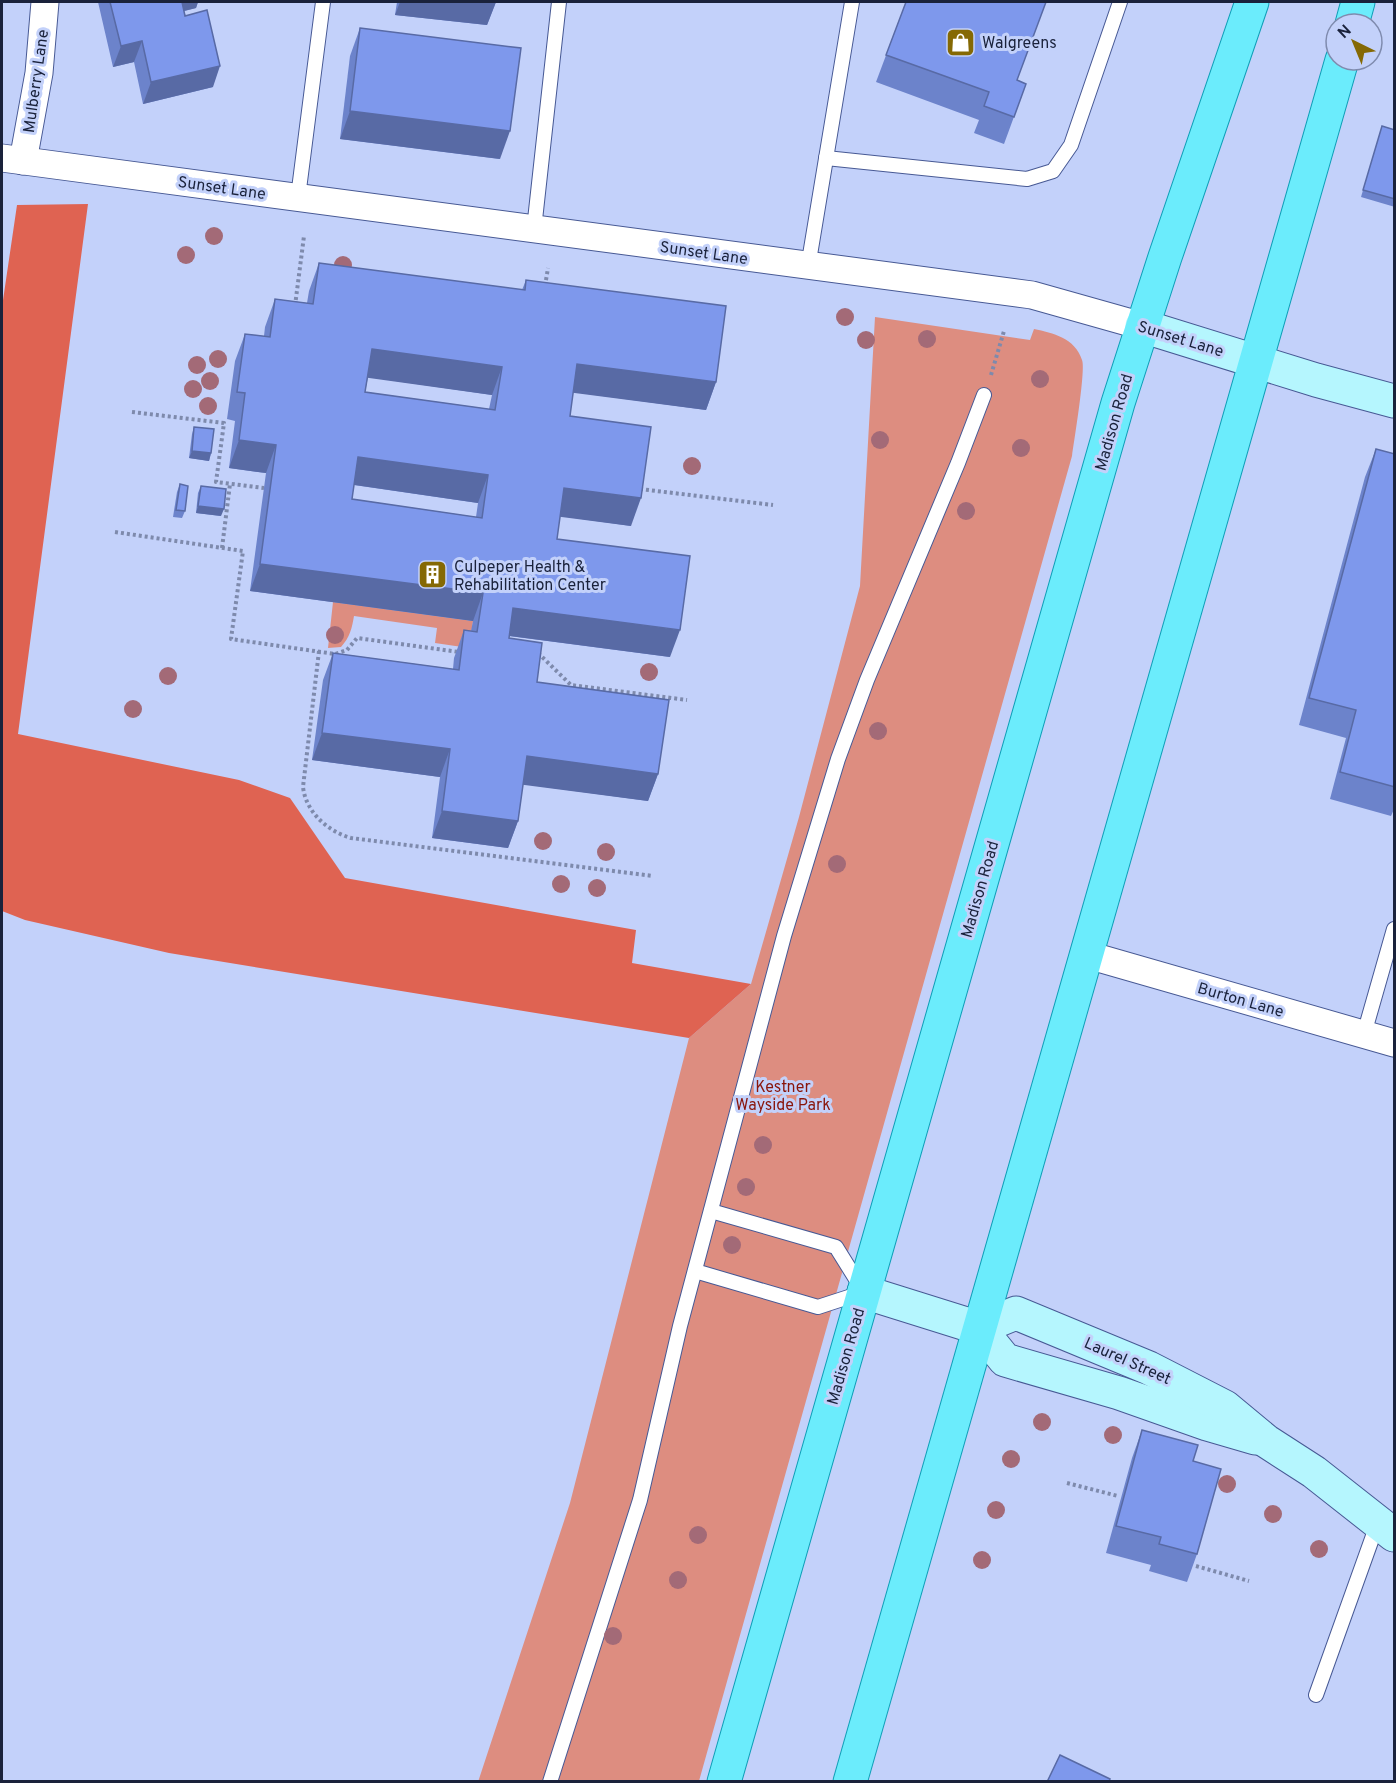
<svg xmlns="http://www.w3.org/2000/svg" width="1396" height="1783" font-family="Overpass,sans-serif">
	<rect width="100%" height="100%" fill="#c3d1fa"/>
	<g fill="#dd8d80">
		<path d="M875,317L1030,340L1034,329C1053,333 1075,338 1082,360C1086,369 1074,441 1072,456L699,1781L478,1782L570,1503L689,1038L751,984L799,817L860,586Z"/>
		<path d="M333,602L473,621L469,648L435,643L437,628L354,616C352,628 350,637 341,647L328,648Z"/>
	</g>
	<polygon fill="#df6352" points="88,204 18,734 239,780 290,798 345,878 636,930 632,963 751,984 689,1038 169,953 25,920 2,911 2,307 17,205"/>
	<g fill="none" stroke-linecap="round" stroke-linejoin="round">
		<defs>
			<g id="lane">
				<polyline points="826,158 1027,179 1053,171 1071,145 1120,2"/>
				<polyline points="298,197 323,2"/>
				<polyline points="534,229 559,2"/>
				<polyline points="808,267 852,2"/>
				<polyline points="1364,1034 1394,929"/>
				<polyline points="695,1271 818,1307 864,1292 836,1247 711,1211"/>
				<polyline points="1316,1695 1378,1522"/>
				<polyline points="550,1782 640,1500 680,1326 784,936 838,759 867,680 958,463 984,395"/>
			</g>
			<g id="street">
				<polyline points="2,158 1032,295 1142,326"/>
				<polyline points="23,161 39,73 45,2"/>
				<polyline points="1088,955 1394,1043"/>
			</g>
			<g id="secondary">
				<polyline points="1142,326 1316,380 1394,401"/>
				<polyline points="864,1292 979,1328 1005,1360 1119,1393 1207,1424 1255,1438"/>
				<polyline points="979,1328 1016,1313 1149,1368 1225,1407 1266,1441 1314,1472 1394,1535"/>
			</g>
			<g id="primary">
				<polyline points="1352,24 1358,2"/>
				<polyline points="724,1782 1118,403 1165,257 1252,2"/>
				<polyline points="850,1782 1342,60"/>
			</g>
		</defs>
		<use href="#lane" stroke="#475994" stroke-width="16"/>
		<use href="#street" stroke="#475994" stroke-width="29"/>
		<use href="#secondary" stroke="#475994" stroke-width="35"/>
		<use href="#primary" stroke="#0f9eb7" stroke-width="35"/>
		<g stroke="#7e8aac" stroke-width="4" stroke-dasharray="3 3" stroke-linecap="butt">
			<polyline points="545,286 548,268"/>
			<polyline points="295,306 304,236"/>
			<polyline points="991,375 1004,331"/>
			<polyline points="132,412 224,423 216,482 264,488"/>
			<polyline points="640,489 773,505"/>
			<polyline points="115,532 243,551 231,639 335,654 347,650 357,638 459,652"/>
			<polyline points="222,548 230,484"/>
			<path d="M319,651L303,787C306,812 327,831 351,838L653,876"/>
			<polyline points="538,653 571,685 687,700"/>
			<polyline points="1067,1483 1118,1496"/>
			<polyline points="1196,1566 1249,1581"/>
		</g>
		<use href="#lane" stroke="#fff" stroke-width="14"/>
		<use href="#street" stroke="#fff" stroke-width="27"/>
		<use href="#secondary" stroke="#b5f6fe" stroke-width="33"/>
		<use href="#primary" stroke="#6becfc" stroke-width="33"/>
	</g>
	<g fill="#a36a77">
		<circle cx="214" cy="236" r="9"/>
		<circle cx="186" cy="255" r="9"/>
		<circle cx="343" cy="265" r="9"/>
		<circle cx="845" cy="317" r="9"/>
		<circle cx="927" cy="339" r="9"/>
		<circle cx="866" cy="340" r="9"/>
		<circle cx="218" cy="359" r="9"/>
		<circle cx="197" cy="365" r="9"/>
		<circle cx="1040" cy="379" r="9"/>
		<circle cx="210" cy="381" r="9"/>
		<circle cx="193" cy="389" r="9"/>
		<circle cx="208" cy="406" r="9"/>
		<circle cx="880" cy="440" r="9"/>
		<circle cx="1021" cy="448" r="9"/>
		<circle cx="692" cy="466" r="9"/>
		<circle cx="966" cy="511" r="9"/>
		<circle cx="335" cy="635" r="9"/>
		<circle cx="649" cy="672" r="9"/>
		<circle cx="168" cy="676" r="9"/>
		<circle cx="133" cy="709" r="9"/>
		<circle cx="878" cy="731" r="9"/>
		<circle cx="543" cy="841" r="9"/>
		<circle cx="606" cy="852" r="9"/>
		<circle cx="837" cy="864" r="9"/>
		<circle cx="561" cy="884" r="9"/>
		<circle cx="597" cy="888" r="9"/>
		<circle cx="763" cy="1145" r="9"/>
		<circle cx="746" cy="1187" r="9"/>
		<circle cx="732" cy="1245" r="9"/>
		<circle cx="1042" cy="1422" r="9"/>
		<circle cx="1113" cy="1435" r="9"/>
		<circle cx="1011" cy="1459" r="9"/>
		<circle cx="1227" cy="1484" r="9"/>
		<circle cx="996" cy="1510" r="9"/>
		<circle cx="1273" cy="1514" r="9"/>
		<circle cx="698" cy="1535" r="9"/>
		<circle cx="1319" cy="1549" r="9"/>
		<circle cx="982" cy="1560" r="9"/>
		<circle cx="678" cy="1580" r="9"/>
		<circle cx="613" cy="1636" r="9"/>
	</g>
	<g fill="#6c83cb" fill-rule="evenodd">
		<polygon points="98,2 198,2 196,8 184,11 213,87 143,104 134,62 113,67"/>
		<polygon points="397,2 496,2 487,25 395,15"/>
		<polygon points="906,2 1017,80 1026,84 1004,144 974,133 979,120 876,82"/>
		<polygon points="360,28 500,159 340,139 350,56"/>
		<polygon points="1382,126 1395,130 1395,207 1361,197"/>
		<path d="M319,263L522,290L526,280L716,382L706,410L573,392L570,416L631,526L560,516L557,539L670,657L509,636V638L537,682L658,774L648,801L523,784L518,821L508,848L432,838L440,777L312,760L323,680L333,653L453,669L454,658L464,630L471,631L473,621L250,591L266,473L229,468L235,421L227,419L235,361L245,334L264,336L265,327L275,299L307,303L309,291ZM368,377L492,395L489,409L365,392ZM354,485L478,503L476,517L352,499Z"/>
		<polygon points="194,427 211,453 209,461 189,458 192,434"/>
		<polygon points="1376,449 1395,454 1395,807 1391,816 1330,799 1346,738 1299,725 1365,477"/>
		<polygon points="180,484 185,511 182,518 173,517 177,492"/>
		<polygon points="201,486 221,516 196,513 198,493"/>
		<polygon points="1142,1430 1193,1461 1197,1554 1187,1582 1149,1571 1151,1565 1106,1553 1132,1458"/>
	</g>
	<g fill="#586aa5">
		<polygon points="177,2 198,2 196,8 172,14"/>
		<polygon points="400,2 496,2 487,25 395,15"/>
		<polygon points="142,41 134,62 113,67 121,46"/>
		<polygon points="220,66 213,87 143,104 151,82"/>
		<polygon points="350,111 510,131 500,159 340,139"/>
		<polygon points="372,349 502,367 492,395 362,377"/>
		<polygon points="577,364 716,382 706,410 567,392"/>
		<polygon points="239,440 276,445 266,473 229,468"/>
		<polygon points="192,451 211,453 209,461 189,458"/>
		<polygon points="358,457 488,475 478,503 348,484"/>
		<polygon points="564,488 641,498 631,526 554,516"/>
		<polygon points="198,506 224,509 221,516 196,513"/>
		<polygon points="260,564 483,593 473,621 250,591"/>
		<polygon points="513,608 680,630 670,657 503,635"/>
		<polygon points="322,733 450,749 440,777 312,760"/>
		<polygon points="527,756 658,774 648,801 517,784"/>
		<polygon points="442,811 518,821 508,848 432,838"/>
	</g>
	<g fill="#7e98ec" stroke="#586aa5" stroke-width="1.5" fill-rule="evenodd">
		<polygon points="110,2 182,2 185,16 207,10 220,66 151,82 142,41 121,46"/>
		<polygon points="906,2 1046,2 1017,80 1026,84 1014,117 984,106 989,92 886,55"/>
		<polygon points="360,28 521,48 510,131 350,111"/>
		<polygon points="1382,126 1395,130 1395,199 1363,190"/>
		<path d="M319,263L525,290L526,280L726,306L716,382L577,364L570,416L651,427L641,498L564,488L557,539L690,556L680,630L513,608L509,638L542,643L537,682L669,700L658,774L527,756L518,821L442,811L450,749L322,733L333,653L459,670L464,630L477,632L483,593L260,564L276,445L239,440L245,393L237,392L245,334L270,337L275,299L313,304ZM372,349L502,367L495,410L365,392ZM358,457L488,475L482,518L352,499Z"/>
		<polygon points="194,427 214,429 211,453 192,451"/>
		<polygon points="1376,449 1395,454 1395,787 1340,772 1356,710 1309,698"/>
		<polygon points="180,484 188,486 185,511 176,510"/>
		<polygon points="201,486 226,489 224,509 198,506"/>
		<polygon points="1142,1430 1198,1445 1193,1461 1221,1469 1197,1554 1159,1544 1161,1537 1116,1526"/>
		<polygon points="1060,1755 1110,1779 1109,1782 1047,1782"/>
	</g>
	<defs>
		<symbol id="shop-square" viewBox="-11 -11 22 22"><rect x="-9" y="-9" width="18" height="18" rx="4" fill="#856904" stroke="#c3d1fa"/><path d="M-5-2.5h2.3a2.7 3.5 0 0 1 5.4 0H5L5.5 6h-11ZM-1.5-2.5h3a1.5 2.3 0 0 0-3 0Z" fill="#fff"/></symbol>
		<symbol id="building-square" viewBox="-11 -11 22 22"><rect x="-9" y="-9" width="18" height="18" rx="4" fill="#856904" stroke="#c3d1fa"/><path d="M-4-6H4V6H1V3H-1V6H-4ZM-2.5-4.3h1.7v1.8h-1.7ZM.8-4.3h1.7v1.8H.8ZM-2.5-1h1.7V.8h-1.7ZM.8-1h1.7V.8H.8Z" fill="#fff"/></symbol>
	</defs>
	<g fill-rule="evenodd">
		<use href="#shop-square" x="944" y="26" width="33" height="33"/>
		<use href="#building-square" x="416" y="558" width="33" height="33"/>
	</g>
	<g text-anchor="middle" stroke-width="6" stroke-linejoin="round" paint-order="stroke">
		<g font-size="16" fill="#1a223b" stroke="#c3d1fa" text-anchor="start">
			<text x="982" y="48">Walgreens</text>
			<text x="454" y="572">Culpeper Health &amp;<tspan x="454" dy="18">Rehabilitation Center</tspan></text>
		</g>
		<g font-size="16" fill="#1a223b" stroke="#c3d1fa">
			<text transform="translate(35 81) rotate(-82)" y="6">Mulberry Lane</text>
			<text transform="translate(222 187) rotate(8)" y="6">Sunset Lane</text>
			<text transform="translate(704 252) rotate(8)" y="6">Sunset Lane</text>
			<text transform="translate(1181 338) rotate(17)" y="6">Sunset Lane</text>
			<text transform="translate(1113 422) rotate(-74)" y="6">Madison Road</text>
			<text transform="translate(979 889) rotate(-74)" y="6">Madison Road</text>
			<text transform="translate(1241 999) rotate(16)" y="6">Burton Lane</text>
			<text transform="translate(845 1356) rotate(-74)" y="6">Madison Road</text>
			<text transform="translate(1128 1360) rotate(24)" y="6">Laurel Street</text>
		</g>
		<g font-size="16" fill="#89150b" stroke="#c3d1fa">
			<text x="783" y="1092">Kestner<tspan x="783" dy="18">Wayside Park</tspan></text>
		</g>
	</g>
	<rect width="1396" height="1783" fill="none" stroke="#1a223b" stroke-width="6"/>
	<g transform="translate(1354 42) rotate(317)"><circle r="28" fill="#c3d1fa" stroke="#7f8bae" stroke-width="1.5"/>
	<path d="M0-4.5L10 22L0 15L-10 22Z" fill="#856904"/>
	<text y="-9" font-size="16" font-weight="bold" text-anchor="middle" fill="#1a223b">N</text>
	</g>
</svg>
